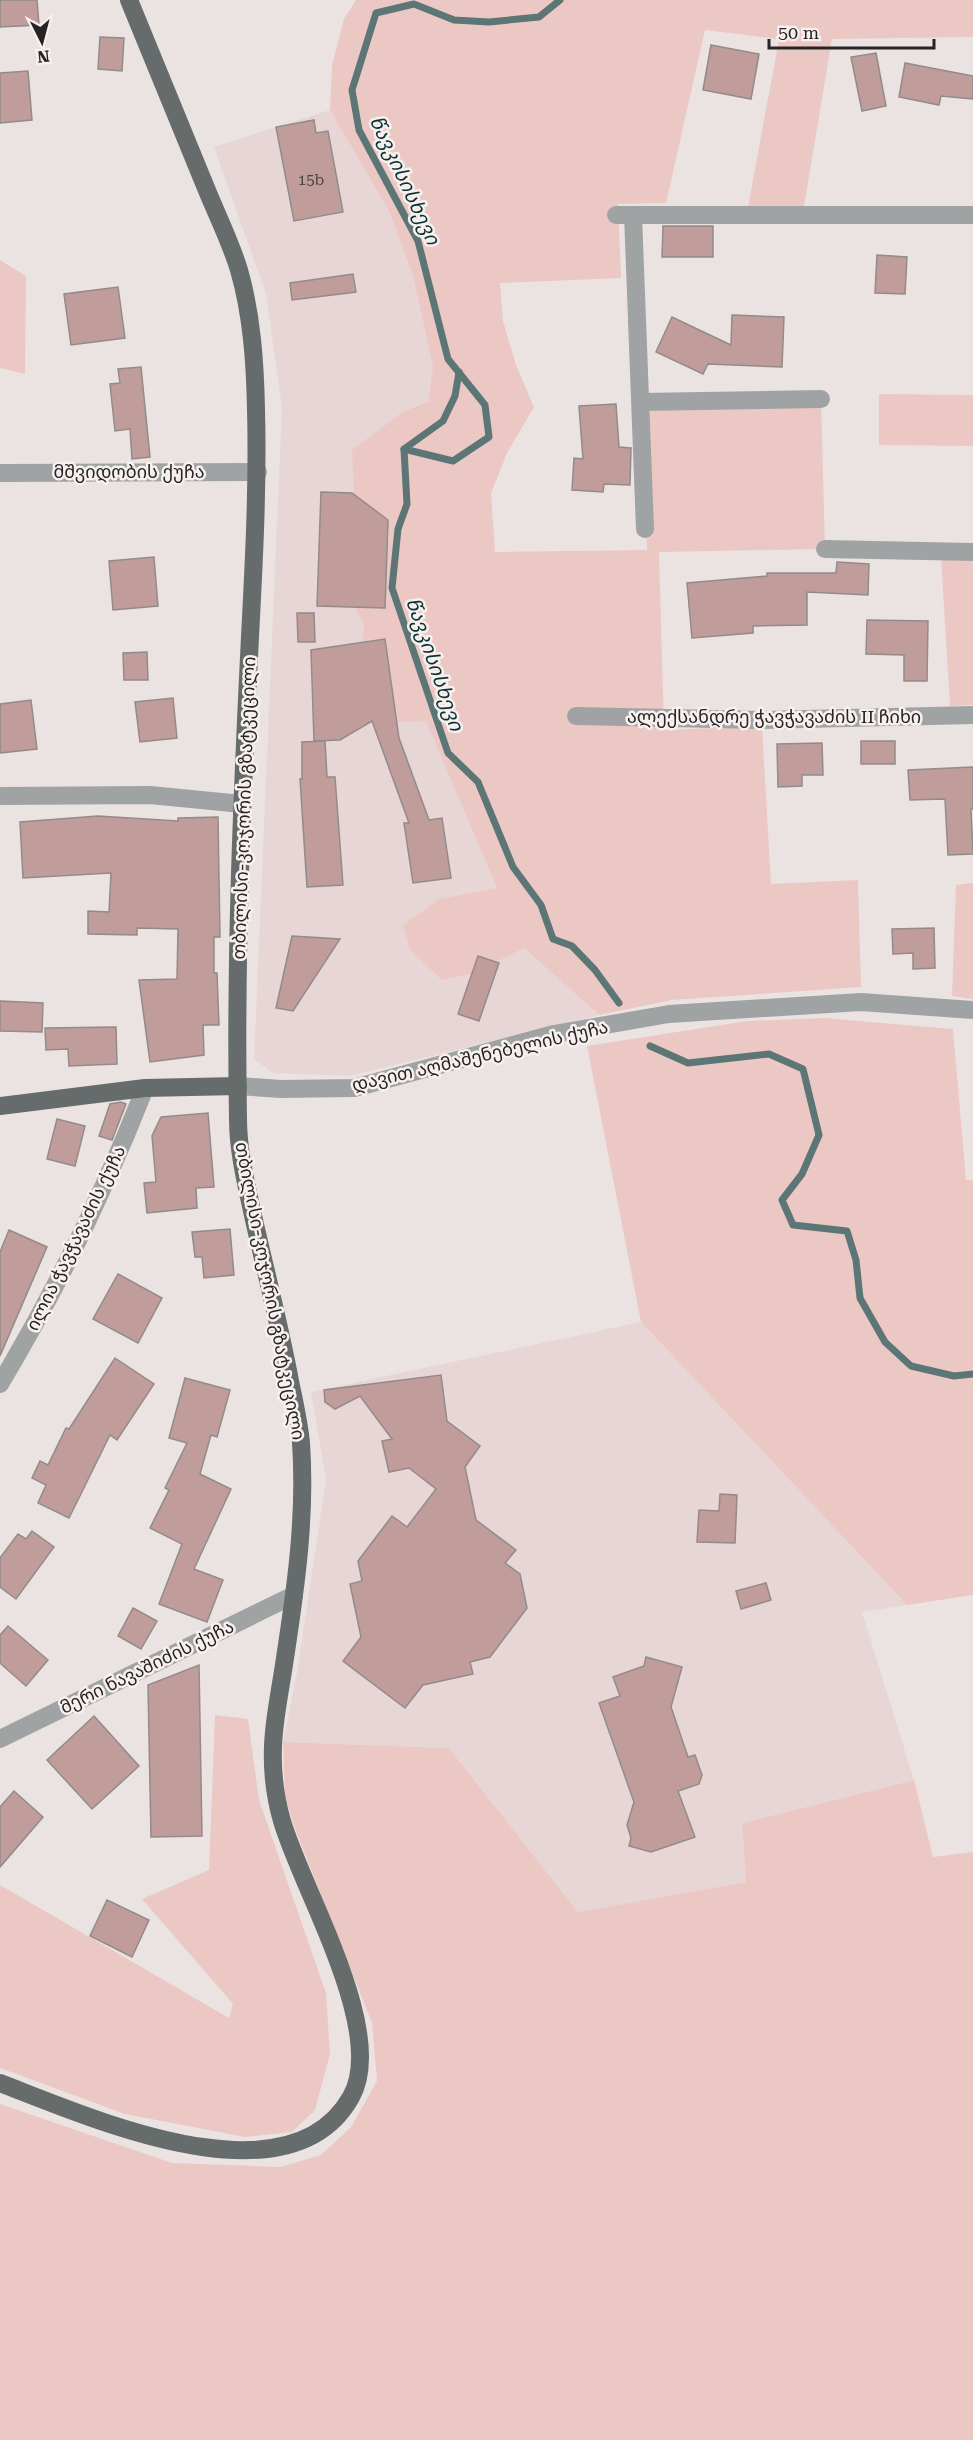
<svg xmlns="http://www.w3.org/2000/svg" width="973" height="2440" font-family="'Roboto Serif','Noto Sans Georgian',serif">
	<rect width="100%" height="100%" fill="#ebe3e2"/>
	<g fill="#e7d6d5">
		<polygon points="330,110 390,213 413,276 433,367 428,402 404,411 355,511 352,602 364,625 361,653 426,720 497,888 439,899 403,925 475,973 524,948 599,1015 349,1076 273,1073 254,1059 282,407 266,294 214,147"/>
		<polygon points="641,1322 907,1605 862,1612 914,1780 742,1823 746,1882 578,1912 449,1748 283,1742 297,1673 326,1480 311,1392"/>
	</g>
	<g fill="#ecc8c5">
		<polygon points="356,0 973,0 973,37 832,39 804,206 748,207 779,39 705,30 666,203 618,204 621,278 500,283 503,321 516,365 534,407 507,453 491,493 495,552 647,550 641,402 821,399 825,549 659,552 664,730 762,726 771,884 858,880 861,987 672,1000 599,1015 524,948 475,973 442,980 410,950 403,925 439,899 497,888 426,721 393,722 361,653 364,625 352,602 355,511 352,450 404,411 428,402 433,367 413,276 390,213 330,110 332,65 344,19"/>
		<polygon points="0,260 26,276 25,374 0,368"/>
		<polygon points="879,394 973,395 973,446 879,445"/>
		<polygon points="941,557 973,557 973,705 950,706"/>
		<polygon points="973,883 973,999 952,996 956,885"/>
		<polygon points="824,1018 953,1029 966,1180 973,1180 973,1595 907,1605 641,1322 587,1046 747,1021"/>
		<polygon points="215,1715 248,1719 259,1800 326,1993 330,2054 315,2110 292,2132 245,2137 125,2114 0,2068 0,1885 229,2018 233,2004 142,1899 209,1870"/>
		<polygon points="283,1742 449,1748 578,1912 746,1882 742,1823 914,1780 933,1857 973,1852 973,2440 0,2440 0,2104 172,2163 280,2167 321,2155 351,2127 377,2081 372,2023 295,1829 285,1797"/>
	</g>
	<g fill="none" stroke-linecap="round" stroke-linejoin="round">
		<g stroke="#5c7675" stroke-width="7">
			<polyline points="560,0 539,17 489,22 454,20 414,4 376,13 352,90 359,130 418,241 448,359 485,405 489,437 453,461 404,449 407,504 398,529 392,588 448,753 478,782 513,867 541,905 553,939 572,946 595,970 619,1003"/>
			<polyline points="404,449 443,421 455,396 459,372"/>
			<polyline points="650,1046 688,1063 769,1054 803,1069 819,1135 802,1174 782,1200 793,1225 847,1231 856,1260 860,1298 885,1342 911,1366 954,1376 973,1374"/>
		</g>
	</g>
	<g fill="#c09d9a" stroke="#928b8a" stroke-width="1.5">
		<polygon points="0,0 37,0 39,25 0,27"/>
		<polygon points="100,37 124,38 122,71 98,69"/>
		<polygon points="711,45 759,54 751,99 703,90"/>
		<polygon points="876,53 886,106 862,111 851,57"/>
		<polygon points="905,63 973,76 973,99 941,96 939,105 899,97"/>
		<polygon points="28,71 32,120 0,123 0,73"/>
		<polygon points="314,120 316,133 328,131 343,212 294,221 276,127"/>
		<polygon points="663,226 713,226 713,257 662,257"/>
		<polygon points="877,255 907,257 905,294 875,293"/>
		<polygon points="353,274 356,292 292,300 290,283"/>
		<polygon points="118,287 125,338 71,345 64,294"/>
		<polygon points="732,315 784,317 782,367 708,364 703,374 656,352 672,317 731,345"/>
		<polygon points="141,367 150,457 132,459 130,429 115,431 110,384 120,383 118,369"/>
		<polygon points="616,404 619,447 631,448 630,485 604,484 603,492 572,490 574,458 583,459 579,406"/>
		<polygon points="321,492 352,493 388,520 385,608 317,606"/>
		<polygon points="154,557 158,606 113,610 109,561"/>
		<polygon points="837,562 869,564 868,595 807,592 807,625 753,626 753,633 692,638 687,583 767,576 767,573 836,573"/>
		<polygon points="297,613 314,613 315,642 298,642"/>
		<polygon points="867,620 928,621 927,681 904,681 904,655 866,654"/>
		<polygon points="385,639 399,738 429,820 442,818 451,878 413,883 404,823 409,823 372,721 340,740 314,741 311,650"/>
		<polygon points="147,652 148,680 124,680 123,653"/>
		<polygon points="173,698 177,738 140,742 135,702"/>
		<polygon points="31,700 37,749 0,753 0,704"/>
		<polygon points="325,741 327,777 335,777 343,885 307,887 300,779 302,779 302,742"/>
		<rect x="861" y="741" width="34" height="23"/>
		<polygon points="822,743 823,775 802,775 802,786 778,787 777,744"/>
		<polygon points="973,767 973,809 971,809 973,854 948,855 945,799 910,800 908,770"/>
		<polygon points="98,816 178,821 178,818 218,817 220,937 214,937 214,973 217,973 219,1025 203,1025 204,1055 150,1062 139,980 177,979 178,929 137,928 137,935 88,934 88,911 109,912 111,873 23,878 20,822"/>
		<polygon points="934,928 935,968 913,969 913,953 893,954 892,929"/>
		<polygon points="292,936 340,939 293,1011 276,1008"/>
		<polygon points="478,956 499,963 479,1021 458,1014"/>
		<polygon points="0,1001 43,1003 42,1032 0,1031"/>
		<polygon points="116,1027 117,1064 69,1066 68,1049 46,1050 45,1028"/>
		<polygon points="121,1102 126,1104 112,1140 99,1136 110,1104"/>
		<polygon points="208,1113 214,1187 196,1188 197,1208 147,1213 144,1183 156,1182 152,1136 161,1117"/>
		<polygon points="57,1119 85,1126 75,1166 47,1159"/>
		<polygon points="230,1229 234,1275 204,1278 202,1257 195,1257 192,1232"/>
		<polygon points="9,1230 47,1247 0,1356 0,1252"/>
		<polygon points="118,1274 162,1298 138,1343 93,1319"/>
		<polygon points="115,1358 154,1384 117,1440 110,1435 69,1518 38,1503 46,1485 32,1478 40,1461 48,1465 66,1428 69,1429"/>
		<polygon points="441,1375 447,1421 480,1446 465,1467 476,1520 516,1550 505,1563 520,1574 527,1608 490,1657 470,1662 473,1674 423,1685 405,1708 343,1661 361,1637 350,1584 362,1581 358,1561 392,1516 407,1527 436,1489 409,1468 389,1472 382,1441 392,1439 360,1396 335,1409 325,1402 324,1390"/>
		<polygon points="185,1378 230,1390 217,1437 211,1435 200,1474 231,1489 194,1569 223,1580 207,1622 159,1604 182,1544 150,1528 169,1490 165,1488 187,1443 169,1438"/>
		<polygon points="720,1494 737,1495 735,1543 697,1542 699,1510 719,1511"/>
		<polygon points="32,1531 54,1547 16,1599 0,1587 0,1558 18,1534 26,1539"/>
		<polygon points="766,1583 771,1600 741,1609 736,1591"/>
		<polygon points="133,1608 157,1621 141,1649 118,1636"/>
		<polygon points="8,1626 48,1660 26,1686 0,1663 0,1635"/>
		<polygon points="646,1657 682,1667 671,1707 688,1757 695,1755 702,1775 699,1784 678,1791 695,1837 651,1852 629,1846 631,1838 627,1825 634,1802 599,1703 620,1696 613,1677 644,1666"/>
		<polygon points="199,1665 202,1836 151,1837 148,1685"/>
		<polygon points="94,1716 139,1766 92,1809 47,1760"/>
		<polygon points="14,1791 43,1817 0,1867 0,1807"/>
		<polygon points="107,1900 149,1920 132,1957 90,1936"/>
	</g>
	<g fill="none" stroke-linecap="round" stroke-linejoin="round">
		<g stroke="#a0a3a3" stroke-width="18">
			<polyline points="616,215 973,215"/>
			<polyline points="633,215 645,529"/>
			<polyline points="641,402 821,399"/>
			<polyline points="0,473 258,472"/>
			<polyline points="825,549 973,552"/>
			<polyline points="576,716 760,720 973,715"/>
			<polyline points="0,796 150,795 242,804"/>
			<polyline points="238,1086 281,1089 354,1088 554,1034 669,1014 861,1002 973,1010"/>
			<path d="M0,1384C57,1289 105,1190 145,1088"/>
			<polyline points="0,1739 294,1595"/>
		</g>
		<g stroke="#666c6c" stroke-width="18">
			<polyline points="0,1106 145,1088 238,1086"/>
			<path d="M0,2083C87,2116 289,2208 351,2097C388,2032 302,1890 282,1821C275,1797 272,1771 273,1746C274,1717 281,1687 285,1658C296,1586 306,1516 301,1443C299,1422 294,1401 290,1381C280,1327 266,1273 254,1220C247,1187 238,1153 238,1119C235,958 242,798 250,637C254,561 258,485 256,409C255,363 252,315 239,270C231,243 217,215 206,188C180,125 155,63 129,0"/>
		</g>
	</g>
	<g text-anchor="middle" stroke-width="5" stroke-linejoin="round" paint-order="stroke">
		<g font-size="15" fill="#4d4242">
			<text x="311" y="185">15b</text>
		</g>
		<g font-size="18" fill="#272424" stroke="#f8f0ef">
			<text x="129" y="478">მშვიდობის ქუჩა</text>
			<text x="774" y="723">ალექსანდრე ჭავჭავაძის II ჩიხი</text>
			<text transform="translate(244 808) rotate(-88)" y="6">თბილისი-კოჯორის გზატკეცილი</text>
			<text transform="translate(480 1056) rotate(-13)" y="6">დავით აღმაშენებელის ქუჩა</text>
			<text transform="translate(76 1238) rotate(-64)" y="6">ილია ჭავჭავაძის ქუჩა</text>
			<text transform="translate(270 1291) rotate(79)" y="6">თბილისი-კოჯორის გზატკეცილი</text>
			<text transform="translate(147 1667) rotate(-26)" y="6">მერი ნავაშიძის ქუჩა</text>
		</g>
		<g font-size="20" font-style="italic" fill="#0a3332" stroke="#f8f0ef">
			<text transform="translate(405 180) rotate(65)" y="7">წავკისისხევი</text>
			<text transform="translate(435 664) rotate(71)" y="7">წავკისისხევი</text>
		</g>
	</g>
	<g transform="translate(42 42) rotate(174)" stroke="#f8f0ef" stroke-width="4.5" paint-order="stroke">
	<path d="M0-4.5L10 22L0 15L-10 22Z" fill="#272424"/>
	<text y="-9" font-size="16" font-weight="bold" text-anchor="middle" fill="#272424">N</text>
	</g>
	<path d="M769 39v9h165v-9" fill="none" stroke="#272424" stroke-width="3"/>
	<text x="778" y="39" font-size="18" fill="#272424" stroke="#f8f0ef" stroke-width="4.5" paint-order="stroke">50 m</text>
</svg>
